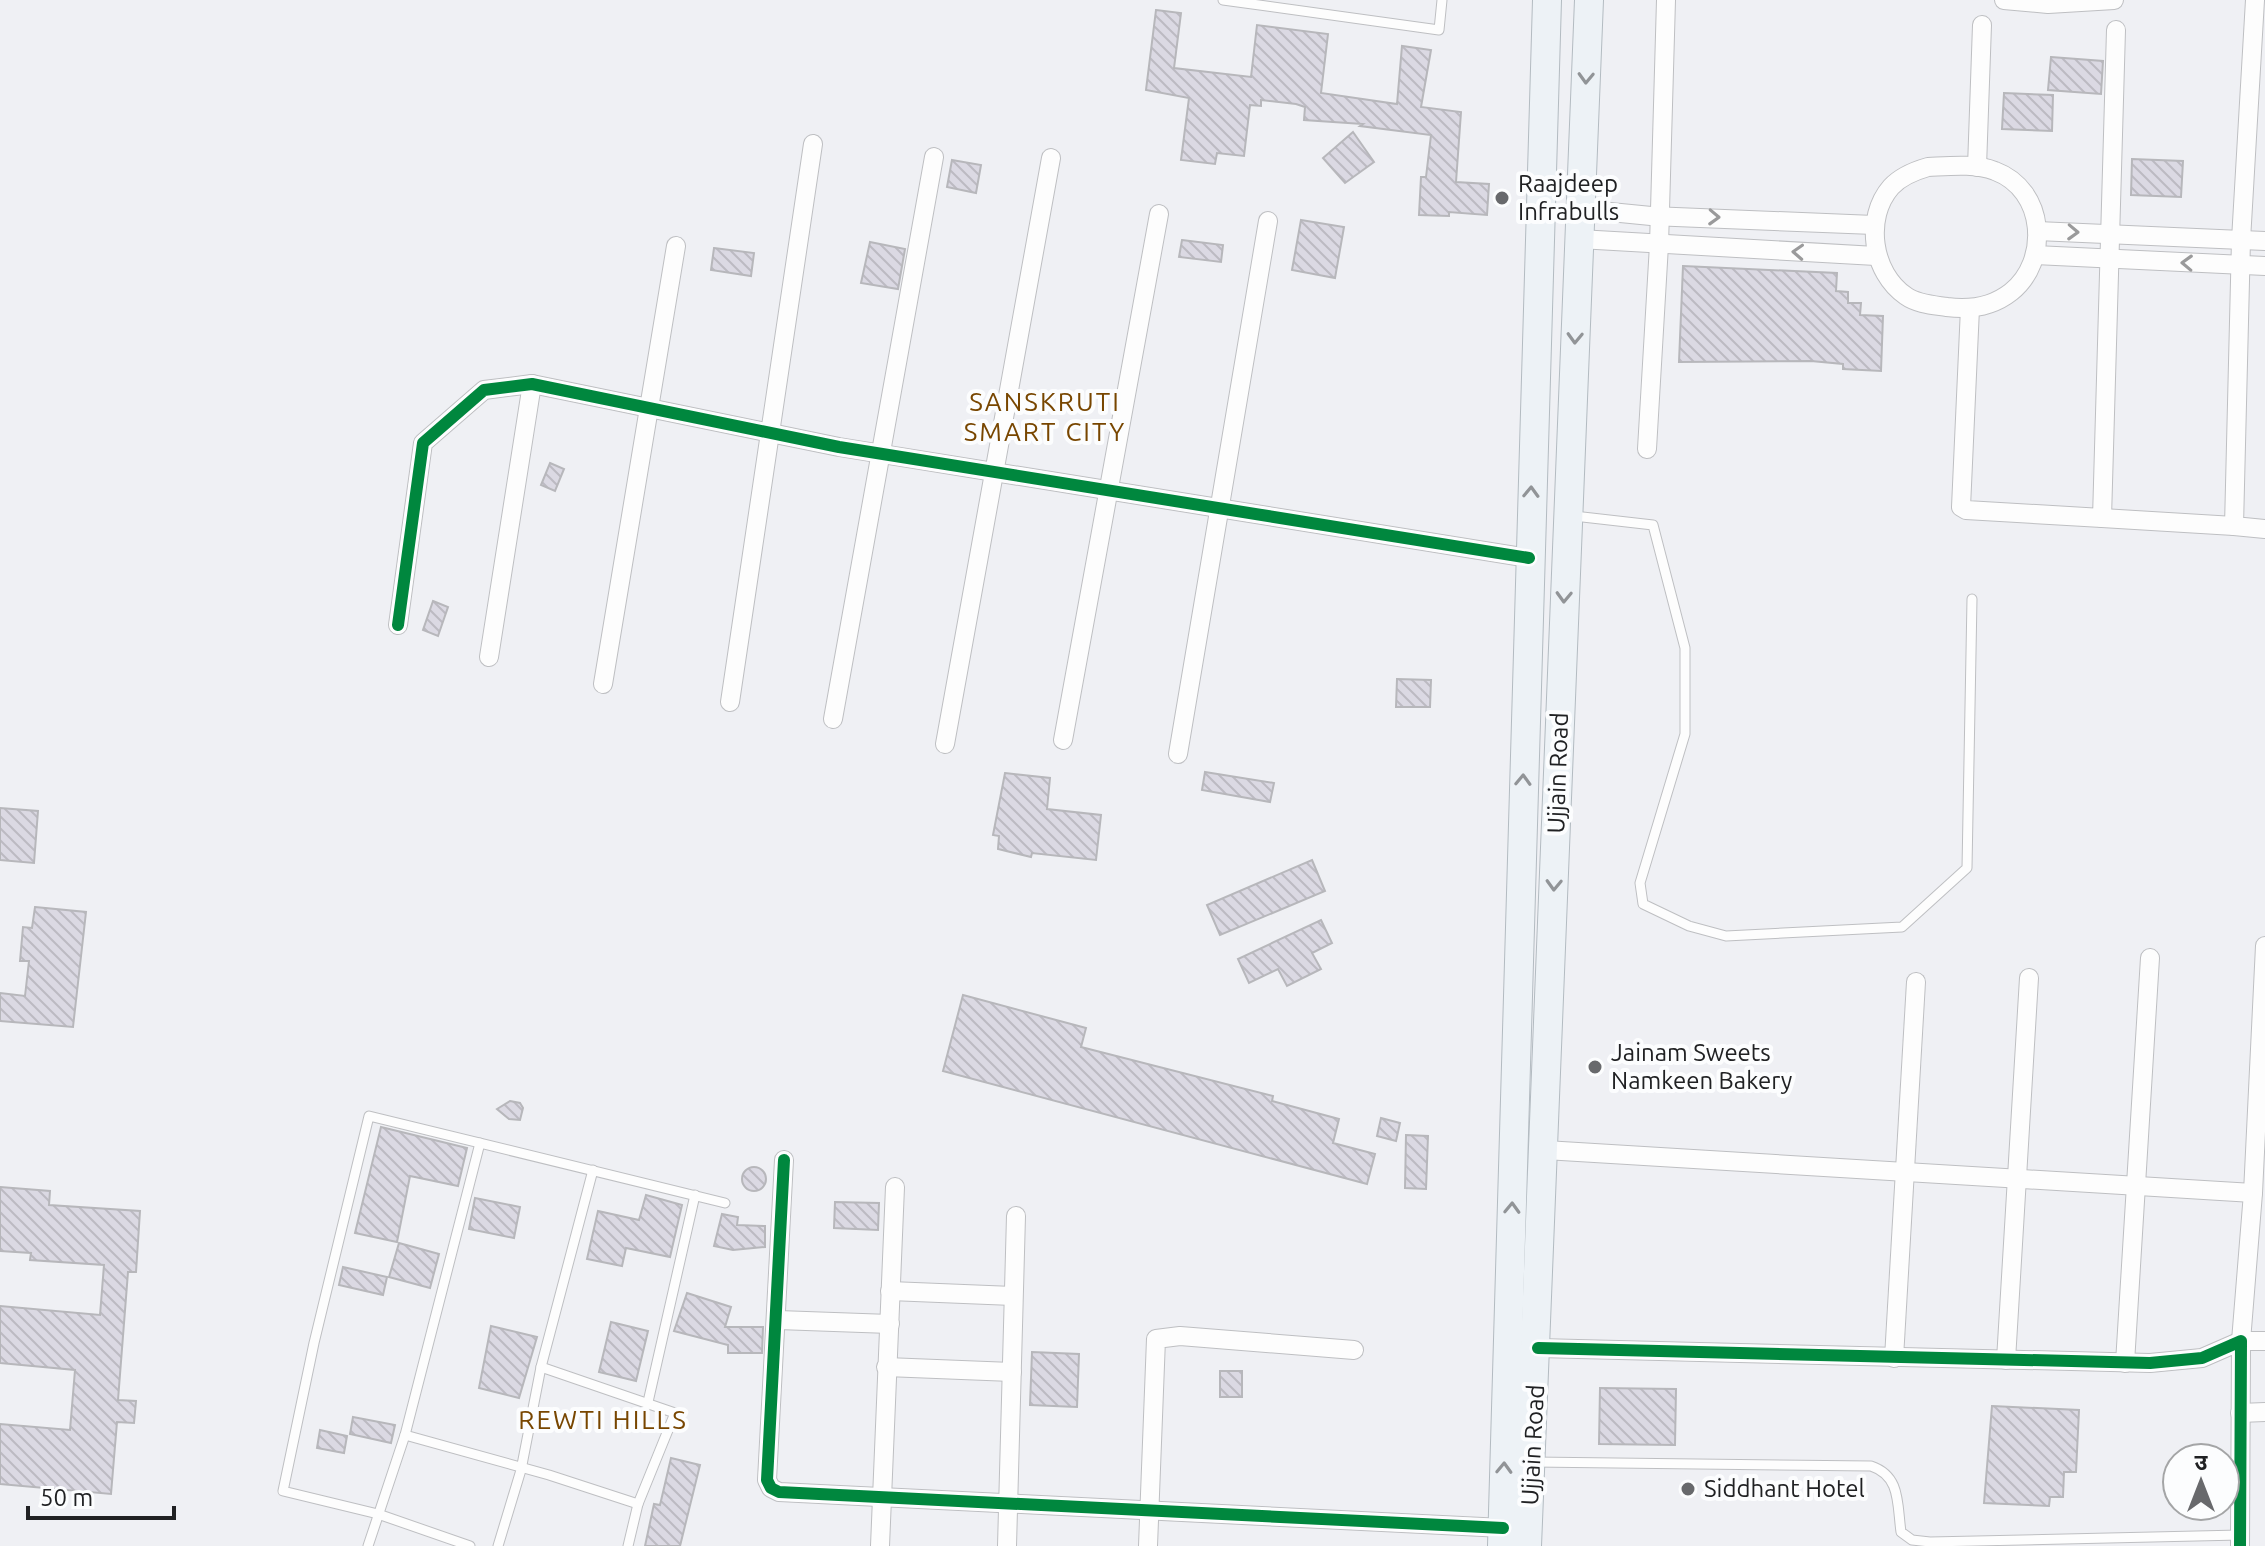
<svg xmlns="http://www.w3.org/2000/svg" width="2265" height="1546" font-family="Ubuntu,'Noto Sans Devanagari',sans-serif">
	<defs>
		<pattern id="building-back-hatch" width="6" height="6" patternUnits="userSpaceOnUse" patternTransform="scale(2)"><rect width="6" height="6" fill="#dbd9e3"/><path d="M-1 5l2 2M0 0l6 6M5-1l2 2" fill="none" stroke="#bcbac2"/></pattern>
	</defs>
	<rect width="100%" height="100%" fill="#eff0f4"/>
	<g fill="url(#building-back-hatch)" stroke="#b7b7bb" stroke-width="2">
		<polygon points="1156,10 1181,13 1174,68 1251,77 1257,25 1328,34 1321,93 1397,104 1402,46 1431,50 1421,107 1461,112 1456,182 1489,184 1487,215 1449,212 1449,216 1419,215 1421,177 1426,177 1431,135 1360,126 1363,124 1304,120 1305,107 1296,104 1261,100 1261,106 1250,105 1244,156 1217,153 1215,164 1181,160 1189,98 1146,90"/>
		<polygon points="2051,57 2103,61 2101,94 2048,90"/>
		<polygon points="2004,93 2053,95 2052,131 2002,129"/>
		<polygon points="1353,132 1374,162 1345,183 1323,158"/>
		<polygon points="2132,159 2183,161 2181,197 2131,195"/>
		<polygon points="952,160 981,165 976,193 947,187"/>
		<polygon points="1301,220 1344,227 1335,278 1292,270"/>
		<polygon points="1182,240 1223,245 1221,262 1179,257"/>
		<polygon points="870,242 905,249 898,289 861,283"/>
		<polygon points="714,248 754,253 751,276 711,270"/>
		<polygon points="1683,266 1837,273 1836,291 1848,292 1848,303 1861,303 1860,315 1883,316 1881,371 1843,369 1843,364 1811,361 1679,362"/>
		<polygon points="550,463 564,469 555,491 541,485"/>
		<polygon points="433,601 448,607 438,636 423,630"/>
		<polygon points="1397,679 1431,680 1430,707 1396,707"/>
		<polygon points="1205,772 1274,783 1270,802 1202,790"/>
		<polygon points="1005,773 1050,778 1047,809 1101,815 1096,860 1032,853 1031,857 998,849 999,836 993,835"/>
		<polygon points="0,808 38,811 34,863 0,860"/>
		<polygon points="1312,860 1325,891 1220,935 1207,905"/>
		<polygon points="35,907 86,912 73,1027 0,1021 0,993 25,996 29,961 20,961 23,927 32,928"/>
		<polygon points="1321,920 1332,943 1312,953 1321,969 1287,986 1278,969 1249,983 1238,959"/>
		<polygon points="963,995 1086,1028 1081,1047 1273,1096 1272,1101 1339,1119 1333,1143 1375,1154 1367,1184 943,1071"/>
		<polygon points="510,1101 520,1103 523,1108 520,1120 509,1119 497,1109"/>
		<polygon points="1381,1118 1400,1123 1396,1141 1377,1136"/>
		<polygon points="381,1127 467,1148 458,1186 410,1176 397,1242 355,1233"/>
		<polygon points="1406,1135 1428,1136 1426,1189 1405,1188"/>
		<circle cx="754" cy="1179" r="12"/>
		<polygon points="0,1187 50,1191 49,1205 140,1211 136,1272 128,1272 118,1400 136,1401 134,1423 117,1422 111,1494 0,1484 0,1424 70,1430 75,1370 0,1363 0,1306 100,1315 104,1265 30,1260 31,1253 0,1251"/>
		<polygon points="646,1195 682,1205 670,1257 626,1248 622,1266 587,1259 598,1211 639,1220"/>
		<polygon points="475,1198 520,1207 514,1238 469,1229"/>
		<polygon points="835,1202 879,1203 878,1230 834,1228"/>
		<polygon points="722,1214 738,1217 737,1225 765,1226 765,1247 733,1250 714,1246"/>
		<polygon points="399,1243 439,1254 430,1288 389,1277"/>
		<polygon points="343,1267 387,1277 383,1295 339,1285"/>
		<polygon points="687,1293 731,1307 725,1327 763,1327 762,1353 728,1353 728,1345 674,1331"/>
		<polygon points="611,1322 648,1331 636,1381 599,1372"/>
		<polygon points="491,1326 537,1337 519,1398 479,1388"/>
		<polygon points="1032,1352 1079,1354 1077,1407 1030,1405"/>
		<rect x="1220" y="1371" width="22" height="26"/>
		<polygon points="1600,1388 1676,1389 1675,1445 1599,1444"/>
		<polygon points="1992,1406 2079,1410 2076,1472 2064,1472 2063,1497 2050,1497 2049,1506 1984,1503"/>
		<polygon points="353,1417 395,1425 391,1443 350,1434"/>
		<polygon points="320,1430 347,1436 344,1453 317,1448"/>
		<polygon points="671,1458 700,1465 680,1546 645,1546 654,1504 660,1505"/>
	</g>
	<g fill="none" stroke-linecap="round" stroke-linejoin="round">
		<defs>
			<g id="service">
				<polyline points="1223,0 1439,30 1442,0"/>
				<polyline points="1574,516 1653,525 1685,648 1685,734 1640,883 1643,904 1689,926 1726,936 1902,927 1967,868 1972,599"/>
				<polyline points="541,1367 675,1413 638,1504 628,1546"/>
				<polyline points="648,1402 695,1195"/>
				<polyline points="405,1435 549,1475 638,1504"/>
				<path d="M1533,1462L1871,1466C1901,1476 1897,1504 1901,1532L1912,1540L1930,1542L2240,1535"/>
				<polyline points="368,1546 405,1435 480,1143"/>
				<polyline points="470,1546 378,1514 283,1491 314,1343 369,1116 725,1203"/>
				<polyline points="498,1546 521,1470 541,1367 593,1170"/>
			</g>
			<g id="minor">
				<polyline points="2004,0 2048,4 2114,0"/>
				<polyline points="2255,0 2241,240 2234,526 2265,529"/>
				<path d="M1928,167C1949,166 1975,163 1995,171C2046,190 2050,261 2011,292C1992,307 1970,310 1947,307C1934,305 1917,304 1906,296C1872,273 1864,218 1891,187C1901,176 1914,171 1928,167Z"/>
				<polyline points="1977,167 1982,25"/>
				<polyline points="1580,209 1651,216 1874,225"/>
				<polyline points="2037,231 2265,241"/>
				<polyline points="1579,239 1876,256"/>
				<polyline points="2035,255 2265,266"/>
				<polyline points="1970,308 1961,507 1966,510 2102,518 2116,30"/>
				<polyline points="1647,449 1659,245 1666,0"/>
				<polyline points="2102,518 2234,526"/>
				<polyline points="398,625 423,443 484,390 532,384 839,447 1529,558"/>
				<polyline points="489,657 532,384"/>
				<polyline points="603,684 676,246"/>
				<polyline points="730,702 813,144"/>
				<polyline points="833,719 934,157"/>
				<polyline points="1063,740 1159,214"/>
				<polyline points="945,744 1051,158"/>
				<polyline points="1178,754 1268,221"/>
				<polyline points="2265,946 2253,1193 2241,1341 2265,1341"/>
				<polyline points="1545,1150 2253,1193"/>
				<polyline points="784,1160 767,1480 771,1488 779,1492 1503,1528"/>
				<polyline points="890,1291 1013,1296"/>
				<polyline points="778,1320 890,1324"/>
				<polyline points="1538,1348 2150,1363 2202,1358 2241,1341 2240,1546"/>
				<polyline points="1894,1358 1916,982"/>
				<polyline points="2006,1360 2029,978"/>
				<polyline points="2125,1363 2150,958"/>
				<polyline points="886,1367 1012,1372"/>
				<polyline points="2240,1413 2265,1412"/>
				<polyline points="880,1546 895,1187"/>
				<polyline points="1007,1546 1016,1216"/>
				<polyline points="1148,1546 1156,1339 1180,1336 1354,1350"/>
			</g>
			<g id="primary">
				<polyline points="1502,1546 1547,0"/>
				<polyline points="1527,1546 1589,0"/>
			</g>
		</defs>
		<use href="#service" stroke="#bebfc2" stroke-width="11"/>
		<use href="#minor" stroke="#bebfc2" stroke-width="20"/>
		<use href="#primary" stroke="#b3bbc1" stroke-width="30"/>
		<use href="#service" stroke="#fdfdfd" stroke-width="9"/>
		<use href="#minor" stroke="#fdfdfd" stroke-width="18"/>
		<use href="#primary" stroke="#edf2f6" stroke-width="28"/>
		<defs>
			<g id="cycleway">
				<polyline points="398,625 423,443 484,390 532,384 839,447 1529,558"/>
				<polyline points="784,1160 767,1480 771,1488 779,1492 1503,1528"/>
				<polyline points="1538,1348 2150,1363 2202,1358 2241,1341 2240,1546"/>
			</g>
		</defs>
		<use href="#cycleway" stroke="#fcfdfe" stroke-width="17"/>
		<use href="#cycleway" stroke="#00873e" stroke-width="12"/>
	</g>
	<defs><path id="oneway-chevron" d="M-2-3.5L2.5 0L-2 3.5" fill="none" stroke-width="1.6" stroke-linecap="round" stroke-linejoin="round" transform="scale(2)"/></defs>
	<g stroke="#919497">
		<use href="#oneway-chevron" transform="translate(1586 78) rotate(92)"/>
		<use href="#oneway-chevron" transform="translate(1575 338) rotate(92)"/>
		<use href="#oneway-chevron" transform="translate(1531 492) rotate(-88)"/>
		<use href="#oneway-chevron" transform="translate(1564 597) rotate(92)"/>
		<use href="#oneway-chevron" transform="translate(1523 780) rotate(-88)"/>
		<use href="#oneway-chevron" transform="translate(1554 885) rotate(92)"/>
		<use href="#oneway-chevron" transform="translate(1512 1208) rotate(-88)"/>
		<use href="#oneway-chevron" transform="translate(1504 1468) rotate(-88)"/>
	</g>
	<g stroke="#9a9a9b">
		<use href="#oneway-chevron" transform="translate(1714 217) rotate(2)"/>
		<use href="#oneway-chevron" transform="translate(2073 232) rotate(2)"/>
		<use href="#oneway-chevron" transform="translate(1798 252) rotate(-177)"/>
		<use href="#oneway-chevron" transform="translate(2187 263) rotate(-178)"/>
	</g>
	<g fill="#68696c" stroke="#fcfdfe" stroke-width="3">
		<circle cx="1502" cy="198" r="8"/>
		<circle cx="1595" cy="1067" r="8"/>
		<circle cx="1688" cy="1489" r="8"/>
	</g>
	<g text-anchor="middle" stroke-width="8" stroke-linejoin="round" paint-order="stroke">
		<g font-size="24" fill="#202123" stroke="#fcfdfe" text-anchor="start">
			<text x="1518" y="192">Raajdeep<tspan x="1518" dy="28">Infrabulls</tspan></text>
			<text x="1611" y="1061">Jainam Sweets<tspan x="1611" dy="28">Namkeen Bakery</tspan></text>
			<text x="1704" y="1497">Siddhant Hotel</text>
		</g>
		<g font-size="24" fill="#202123" stroke="#fcfdfe">
			<text transform="translate(1558 773) rotate(-88)" y="8">Ujjain Road</text>
			<text transform="translate(1533 1445) rotate(-87)" y="8">Ujjain Road</text>
		</g>
		<g font-size="26" letter-spacing="2" fill="#784600" stroke="#fcfdfe">
			<text x="1045" y="411">SANSKRUTI<tspan x="1045" dy="30">SMART CITY</tspan></text>
			<text x="603" y="1429">REWTI HILLS</text>
		</g>
	</g>
	<g transform="translate(2201 1482)"><circle r="38" fill="#fcfdfe" stroke="#a4a5a6" stroke-width="2"/>
	<path d="M0-6L14 30L0 20L-14 30Z" fill="#68696c"/>
	<text y="-12" font-size="22" font-weight="bold" text-anchor="middle" fill="#202123">उ</text>
	</g>
	<path d="M28 1506v12h146v-12" fill="none" stroke="#202123" stroke-width="4"/>
	<text x="40" y="1506" font-size="24" fill="#202123" stroke="#fcfdfe" stroke-width="6" paint-order="stroke">50 m</text>
</svg>
